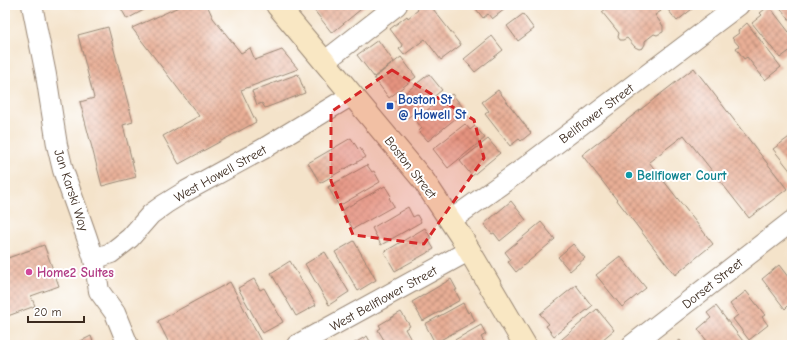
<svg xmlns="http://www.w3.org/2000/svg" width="797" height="350" font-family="'Comic Neue',sans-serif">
	<defs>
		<pattern id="building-cross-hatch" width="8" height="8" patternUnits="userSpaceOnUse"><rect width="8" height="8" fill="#e8ae95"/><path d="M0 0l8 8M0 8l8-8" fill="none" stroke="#bd8e79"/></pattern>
	</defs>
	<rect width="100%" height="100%" fill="#fff"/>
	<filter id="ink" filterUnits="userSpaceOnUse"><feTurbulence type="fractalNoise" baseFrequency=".025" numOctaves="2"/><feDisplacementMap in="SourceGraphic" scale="8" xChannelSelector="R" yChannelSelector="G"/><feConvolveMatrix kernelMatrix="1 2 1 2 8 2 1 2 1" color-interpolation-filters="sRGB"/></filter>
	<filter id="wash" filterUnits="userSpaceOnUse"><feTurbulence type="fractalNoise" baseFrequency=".012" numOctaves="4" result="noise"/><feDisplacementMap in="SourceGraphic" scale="16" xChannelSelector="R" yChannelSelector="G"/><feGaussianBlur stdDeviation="0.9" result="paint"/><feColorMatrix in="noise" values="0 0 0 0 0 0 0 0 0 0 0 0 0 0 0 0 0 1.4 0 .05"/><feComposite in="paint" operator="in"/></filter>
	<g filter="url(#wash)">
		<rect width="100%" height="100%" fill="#f4e3ca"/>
		<g id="blocks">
			<g fill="url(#building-cross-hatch)">
				<polygon points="119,5 153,5 127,19"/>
				<polygon points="183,5 207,5 213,18 241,53 250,48 255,60 282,50 298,69 241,90 256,122 179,164 163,136 199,116 132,28"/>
				<polygon points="310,5 366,5 332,33"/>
				<polygon points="422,5 430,5 461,45 441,60 425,39 404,55 399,49 403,46 390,29 407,16 408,18 418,10 417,9"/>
				<polygon points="473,5 501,5 505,9 492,19 488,14 483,18"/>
				<polygon points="611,5 652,5 654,8 657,6 661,11 655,15 663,26 663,32 657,35 654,34 645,41 645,44 643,48 639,49 635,47 627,38 623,40 620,40 618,37 619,33 602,12"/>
				<polygon points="664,5 697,5 677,21"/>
				<polygon points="778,5 792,5 792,23"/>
				<polygon points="769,6 792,36 792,49 780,58 752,23 762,15 760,13"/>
				<polygon points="523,14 534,29 518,41 507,26"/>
				<polygon points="747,23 781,67 765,80 747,57 744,59 736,48 739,46 732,38 739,33 738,31"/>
				<polygon points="108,27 133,122 123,125 136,177 102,186 80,102 94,98 78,35"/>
				<polygon points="492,36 503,50 475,72 464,59"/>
				<polygon points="378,40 394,62 374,77 357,55"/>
				<polygon points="401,57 416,77 389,98 374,78"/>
				<polygon points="694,68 787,189 749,218 684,135 649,162 713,244 675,275 582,155"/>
				<polygon points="298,74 305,93 265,108 262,103 257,105 252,91"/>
				<polygon points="429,74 442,90 405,120 397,110 400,108 395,101"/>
				<polygon points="498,90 531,133 521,141 519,139 510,146 485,114 489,111 482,102"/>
				<polygon points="452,94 462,106 458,109 461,114 428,141 419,131 422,128 415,120 446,95 448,97"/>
				<polygon points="465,124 470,130 475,126 485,138 448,168 433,149"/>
				<polygon points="792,135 792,173 773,149"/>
				<polygon points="351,138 358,149 360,148 366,157 320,183 308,163"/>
				<polygon points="488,139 500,153 472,176 460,161"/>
				<polygon points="367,165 372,172 374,171 380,182 339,206 328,187"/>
				<polygon points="385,186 391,196 389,198 394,206 353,229 342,210"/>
				<polygon points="511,201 526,220 500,241 494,233 492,234 484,224"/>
				<polygon points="408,207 413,217 417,215 421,222 381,245 372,228"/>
				<polygon points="541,222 555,239 516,272 508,262 511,260 505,252"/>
				<polygon points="425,228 431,238 428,239 434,249 395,271 384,252"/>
				<polygon points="354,241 376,280 358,291 335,252"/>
				<polygon points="573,244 585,258 570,271 558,257"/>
				<polygon points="44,245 59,286 31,296 35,306 5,317 5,259"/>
				<polygon points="325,252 349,292 329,305 305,264"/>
				<polygon points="620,256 646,288 622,307 596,275"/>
				<polygon points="290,261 316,305 296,316 271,273"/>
				<polygon points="779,265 792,282 792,309 791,310 788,306 785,309 762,279"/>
				<polygon points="254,279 260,290 264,288 283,322 263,333 238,288"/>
				<polygon points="451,279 457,290 455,290 460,300 423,321 412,302"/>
				<polygon points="230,282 263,345 170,345 158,321"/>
				<polygon points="576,285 592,306 554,336 546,326 549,324 540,314"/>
				<polygon points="746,291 765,315 762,317 768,325 749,340 733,319 738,315 730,304"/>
				<polygon points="463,303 468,313 470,311 475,321 435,343 425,324"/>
				<polygon points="716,306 746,345 710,345 698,329 711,318 707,313"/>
				<polygon points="597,309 614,330 596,345 555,345"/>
				<polygon points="401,312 410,326 405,329 414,345 387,345 378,330 381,328 379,325"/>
				<polygon points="481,325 486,334 481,337 486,345 446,345"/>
				<polygon points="91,336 94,345 73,345"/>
				<polygon points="367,336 372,345 351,345"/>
				<polygon points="680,340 684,345 673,345"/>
			</g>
		</g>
	</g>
	<g filter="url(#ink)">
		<use href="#blocks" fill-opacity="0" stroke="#988674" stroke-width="1"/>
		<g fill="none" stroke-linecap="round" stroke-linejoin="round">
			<defs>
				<g id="minor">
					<polyline points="32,5 46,75 57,145 63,170 86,235 94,259 99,291 115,313 128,345"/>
					<polyline points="324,62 397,5"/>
					<polyline points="451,220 520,171 739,5"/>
					<polyline points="94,259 111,253 130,238 151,214 165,204 186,191 263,149 352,95"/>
					<polyline points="297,345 470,250"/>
					<polyline points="632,345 792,221"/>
				</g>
				<polyline id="secondary" points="277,5 424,181 460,235 525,345"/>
			</defs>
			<use href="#minor" stroke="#988674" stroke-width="22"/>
			<use href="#secondary" stroke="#988674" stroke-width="24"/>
			<use href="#minor" stroke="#fff" stroke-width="20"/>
			<use href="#secondary" stroke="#f9e7c3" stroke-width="22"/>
		</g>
	</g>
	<path fill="#d62828" fill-opacity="0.2" stroke="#d62828" stroke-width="3" stroke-dasharray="8 5" stroke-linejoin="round" d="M392,70L474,120L484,158L424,244L353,235L331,181V112Z"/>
	<rect fill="#1a4fb4" stroke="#fff" stroke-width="1.5" x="386" y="102" width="8" height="8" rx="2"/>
	<circle fill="#0f9aa8" stroke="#fff" stroke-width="1.5" cx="629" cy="175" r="4"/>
	<circle fill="#d1479c" stroke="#fff" stroke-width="1.5" cx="29" cy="272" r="4"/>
	<g text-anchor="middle" stroke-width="4" stroke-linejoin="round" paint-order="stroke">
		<g font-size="13" font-weight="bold" fill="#164399" stroke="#fff" text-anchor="start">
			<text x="398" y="104">Boston St<tspan x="398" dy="15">@ Howell St</tspan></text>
		</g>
		<g font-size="13" fill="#3b2a1e" stroke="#fff">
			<text transform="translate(596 113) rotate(-37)" y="5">Bellflower Street</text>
			<text transform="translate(411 167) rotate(52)" y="5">Boston Street</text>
			<text transform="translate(220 173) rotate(-29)" y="5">West Howell Street</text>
			<text transform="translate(72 190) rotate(72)" y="5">Jan Karski Way</text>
			<text transform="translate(712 283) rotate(-38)" y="5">Dorset Street</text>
			<text transform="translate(383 298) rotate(-29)" y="5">West Bellflower Street</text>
		</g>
		<g font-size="13" font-weight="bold" fill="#0d838f" stroke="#fff" text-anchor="start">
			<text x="637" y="180">Bellflower Court</text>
		</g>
		<g font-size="13" font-weight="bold" fill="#b23c85" stroke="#fff" text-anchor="start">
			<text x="37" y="277">Home2 Suites</text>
		</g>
	</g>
	<rect width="797" height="350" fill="none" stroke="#fff" stroke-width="20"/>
	<path d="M28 316v6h56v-6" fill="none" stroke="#3b2a1e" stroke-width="2"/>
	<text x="34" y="316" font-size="12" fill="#3b2a1e" stroke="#ffffff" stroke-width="3" paint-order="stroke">20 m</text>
</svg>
